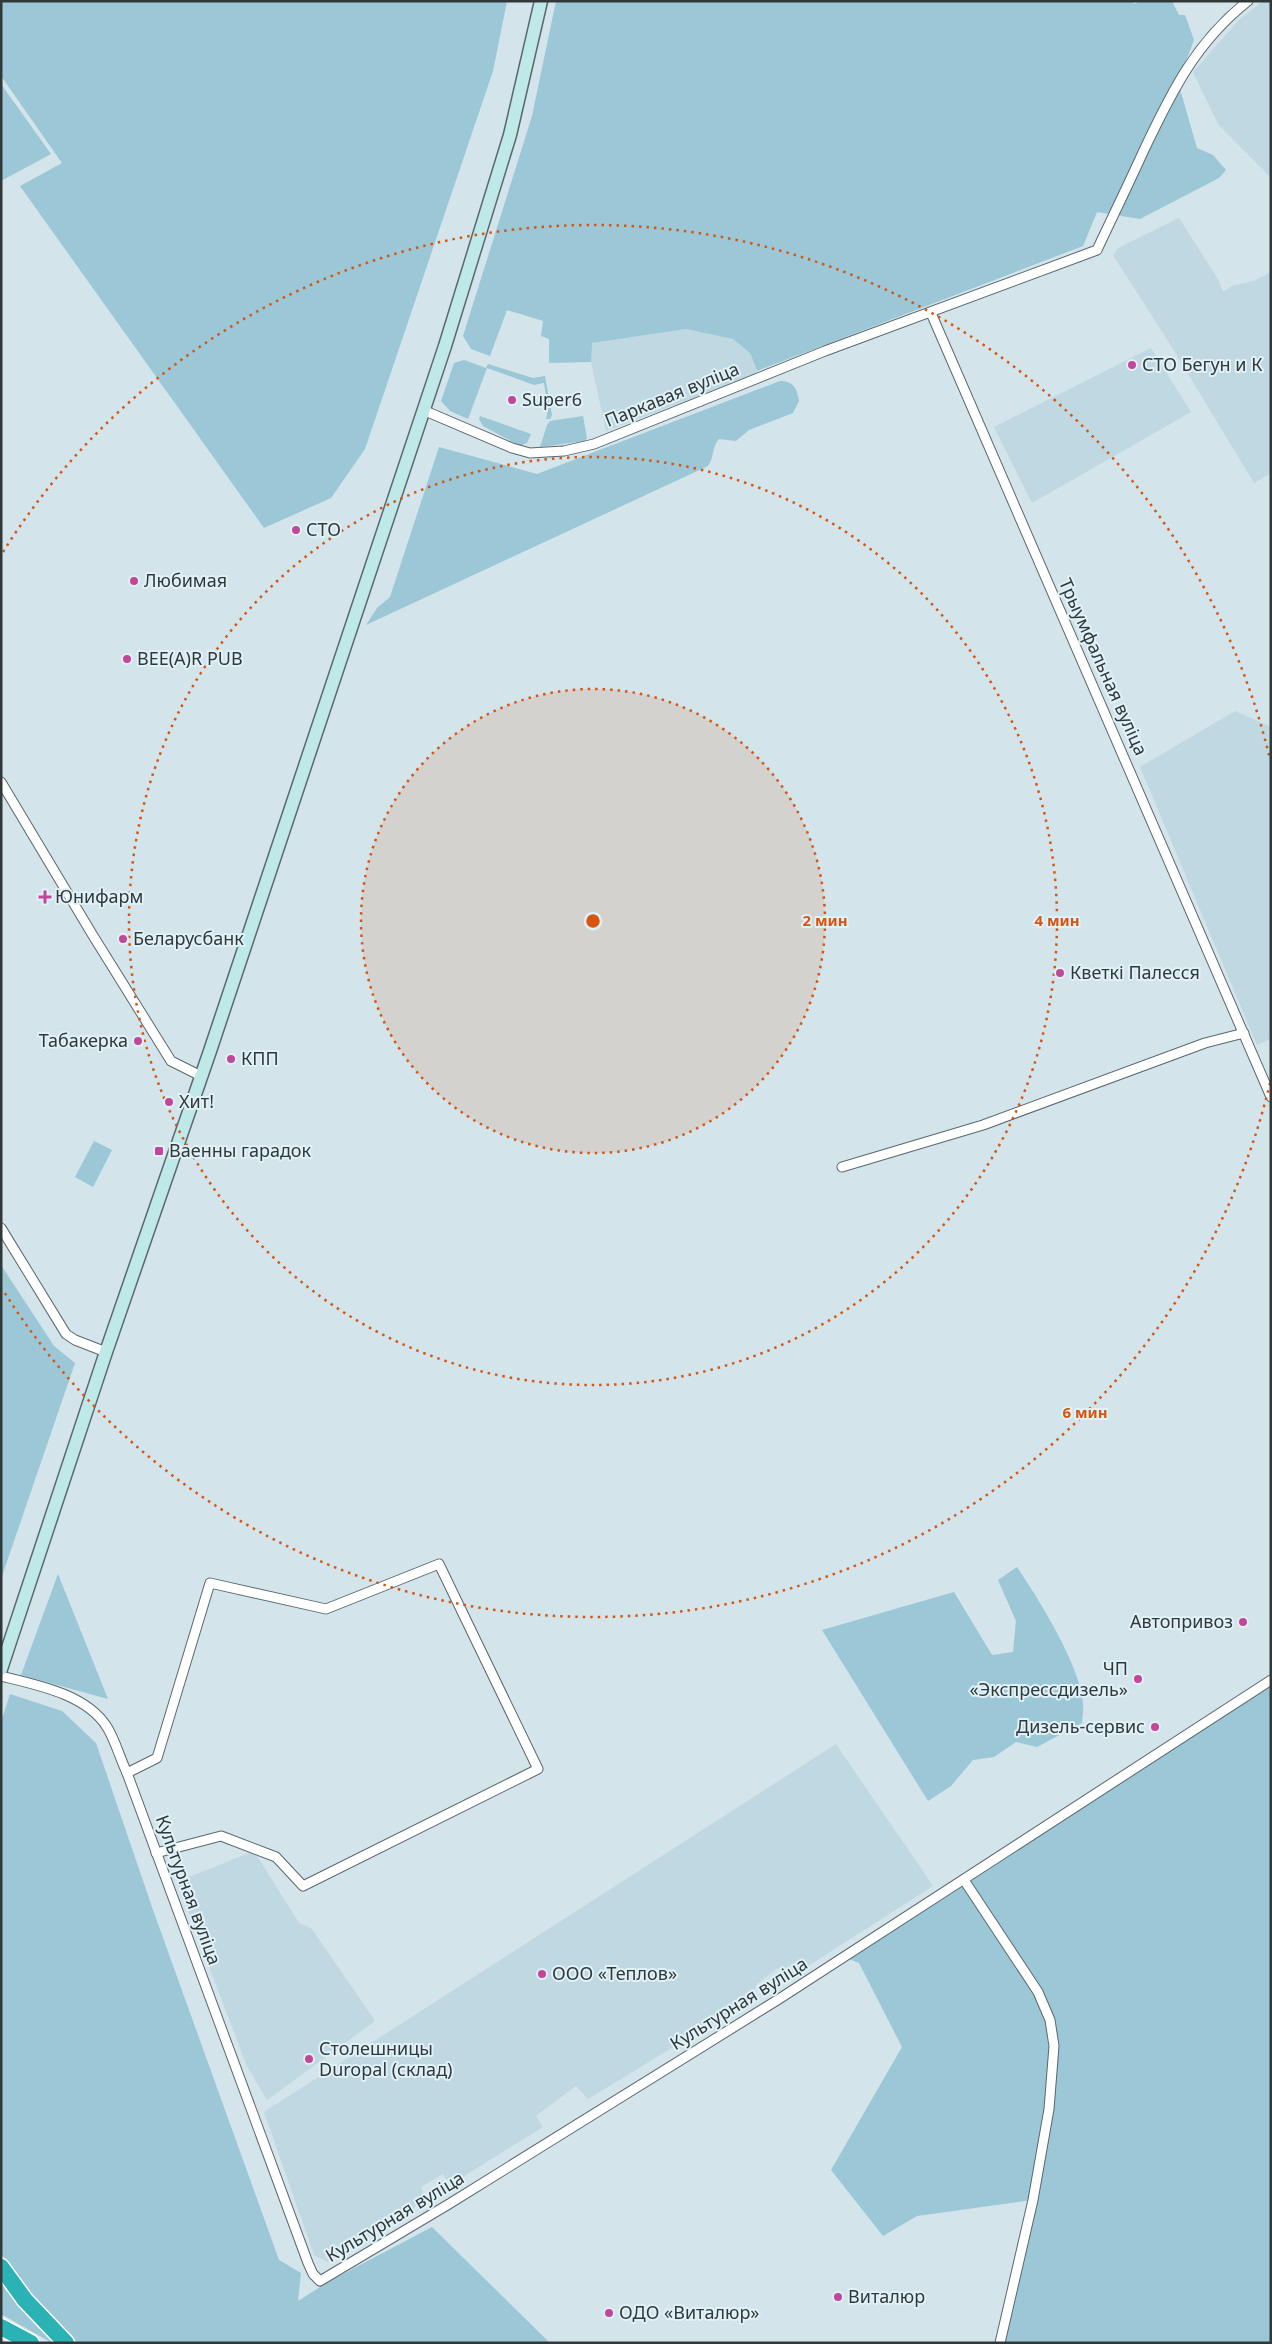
<svg xmlns="http://www.w3.org/2000/svg" width="1272" height="2344" font-family="'Noto Sans',sans-serif">
	<rect width="100%" height="100%" fill="#d3e4ea"/>
	<g fill="#bfd8e1">
		<polygon points="1263,1 1271,1 1271,178 1218,124 1193,72 1238,21"/>
		<polygon points="1179,218 1219,281 1223,292 1232,286 1256,280 1271,272 1271,473 1254,483 1170,344 1113,255 1118,248"/>
		<polygon points="686,329 733,339 750,353 757,374 606,431 591,362 591,343"/>
		<polygon points="1151,348 1191,412 1032,503 994,427"/>
		<polygon points="1235,711 1271,727 1271,1039 1257,1045 1140,767"/>
		<polygon points="836,1744 933,1886 794,1975 782,1972 778,1968 757,1984 749,2001 588,2099 576,2086 536,2116 543,2127 456,2181 447,2180 443,2174 421,2187 423,2192 414,2208 328,2262 314,2255 264,2112"/>
		<polygon points="254,1851 299,1923 312,1929 375,2021 267,2100 246,2064 177,1882"/>
	</g>
	<g fill="#9bc7d7">
		<polygon points="1,1 507,1 493,71 365,449 331,498 264,528 20,186 62,163 1,76"/>
		<polygon points="556,1 1133,1 1134,4 1140,1 1172,1 1179,15 1185,15 1194,40 1178,82 1197,148 1213,155 1226,170 1219,178 1140,219 1097,212 1083,246 757,371 750,353 733,339 686,329 592,343 591,362 549,363 549,339 541,336 543,321 507,310 490,356 471,349 463,336 532,116"/>
		<polygon points="1,84 51,154 1,181"/>
		<polygon points="464,360 486,368 488,364 533,378 545,376 552,415 550,419 546,419 548,410 544,383 534,385 487,368 468,419 450,411 441,401 454,363"/>
		<path d="M780,381C794,381 797,389 799,401L793,413L749,430L736,441L719,439C712,446 714,458 708,466L366,625L377,608L390,597L439,447L537,474Z"/>
		<polygon points="480,416 531,434 527,443 520,446 483,426 479,419"/>
		<polygon points="583,416 587,438 585,441 540,447 547,425 550,421"/>
		<polygon points="94,1141 112,1150 93,1187 75,1177"/>
		<polygon points="1,1265 54,1346 75,1363 1,1579"/>
		<path d="M1017,1567C1039,1600 1080,1665 1083,1703C1084,1710 1082,1717 1082,1723L1037,1747L1016,1742L994,1757L973,1760L951,1786L928,1801L822,1630L954,1592L992,1655L1013,1652L1016,1621L998,1580Z"/>
		<polygon points="58,1574 108,1699 21,1675"/>
		<polygon points="1271,1680 1271,2343 1000,2343 1032,2200 917,2216 883,2236 831,2170 902,2047 859,1963 844,1957"/>
		<polygon points="10,1694 62,1711 96,1743 153,1910 279,2260 301,2273 298,2301 328,2282 432,2227 550,2343 75,2343 27,2291 1,2253 1,1722"/>
		<polygon points="1,2277 41,2325 52,2343 1,2314"/>
	</g>
	<g fill="none" stroke-linecap="round" stroke-linejoin="round">
		<defs>
			<g id="street">
				<polyline points="931,313 1271,1097"/>
				<path d="M423,410L512,448L530,453L564,451L594,444L825,351L1097,250C1113,216 1129,183 1144,150C1172,91 1196,42 1248,1"/>
				<polyline points="1,782 92,934 171,1061 201,1076"/>
				<polyline points="842,1167 983,1125 1205,1043 1244,1033"/>
				<polyline points="1,1228 66,1334 75,1340 106,1352"/>
				<path d="M1,1676C37,1685 86,1694 107,1727C115,1740 120,1758 127,1773L308,2263L313,2274L320,2281L449,2204L779,1999L1271,1680"/>
				<polyline points="127,1773 157,1758 210,1583 326,1609 439,1564 538,1769 303,1886 276,1857 221,1836 156,1853"/>
				<polyline points="964,1880 1038,1992 1050,2020 1054,2046 1049,2109 1033,2200 1000,2343"/>
			</g>
			<polyline id="secondary" points="1,1669 106,1352 210,1051 445,346 510,135 541,1"/>
			<g id="highway">
				<polyline points="1,2267 25,2300 66,2343"/>
				<polyline points="1,2327 31,2343"/>
			</g>
		</defs>
		<use href="#street" stroke="#59686d" stroke-width="11"/>
		<use href="#secondary" stroke="#59686d" stroke-width="15"/>
		<use href="#highway" stroke="#fff" stroke-width="19"/>
		<use href="#street" stroke="#fff" stroke-width="9"/>
		<use href="#secondary" stroke="#bfe8e9" stroke-width="12"/>
		<use href="#highway" stroke="#2bb2b5" stroke-width="16"/>
	</g>
	<circle cx="593" cy="921" r="232" fill="#d65611" fill-opacity=".12"/>
	<g fill="none" stroke="#d65611" stroke-width="2.5" stroke-dasharray="2.5 5">
		<circle cx="593" cy="921" r="232"/>
		<circle cx="593" cy="921" r="464"/>
		<path d="M1270 1083A696 696 0 0 1 3 1290M3 552A696 696 0 0 1 1270 759"/>
	</g>
	<g fill="#c34798" stroke="#e0f1f7" stroke-width="2">
		<circle cx="1132" cy="365" r="5"/>
		<circle cx="512" cy="400" r="5"/>
		<circle cx="296" cy="530" r="5"/>
		<circle cx="134" cy="581" r="5"/>
		<circle cx="127" cy="659" r="5"/>
		<path d="M42.5 889.5h5v5h5v5h-5v5h-5v-5h-5v-5h5z"/>
		<circle cx="123" cy="939" r="5"/>
		<circle cx="1060" cy="973" r="5"/>
		<circle cx="138" cy="1041" r="5"/>
		<circle cx="231" cy="1059" r="5"/>
		<circle cx="169" cy="1102" r="5"/>
		<rect x="154" y="1146" width="10" height="10" rx="2.5"/>
		<circle cx="1243" cy="1622" r="5"/>
		<circle cx="1138" cy="1679" r="5"/>
		<circle cx="1155" cy="1727" r="5"/>
		<circle cx="542" cy="1974" r="5"/>
		<circle cx="309" cy="2059" r="5"/>
		<circle cx="838" cy="2297" r="5"/>
		<circle cx="609" cy="2313" r="5"/>
	</g>
	<g text-anchor="middle" stroke-width="4" stroke-linejoin="round" paint-order="stroke">
		<g font-size="18" fill="#31383a" stroke="#e0f1f7" text-anchor="start">
			<text x="1142" y="371">СТО Бегун и К</text>
			<text x="522" y="406">Super6</text>
			<text x="306" y="536">СТО</text>
			<text x="144" y="587">Любимая</text>
			<text x="137" y="665">BEE(A)R PUB</text>
			<text x="55" y="903">Юнифарм</text>
			<text x="133" y="945">Беларусбанк</text>
			<text x="1070" y="979">Кветкі Палесся</text>
			<text x="128" y="1047" text-anchor="end">Табакерка</text>
			<text x="241" y="1065">КПП</text>
			<text x="179" y="1108">Хит!</text>
			<text x="169" y="1157">Ваенны гарадок</text>
			<text x="1233" y="1628" text-anchor="end">Автопривоз</text>
			<text x="1128" y="1675" text-anchor="end">ЧП<tspan x="1128" dy="21">«Экспрессдизель»</tspan></text>
			<text x="1145" y="1733" text-anchor="end">Дизель-сервис</text>
			<text x="552" y="1980">ООО «Теплов»</text>
			<text x="319" y="2055">Столешницы<tspan x="319" dy="21">Duropal (склад)</tspan></text>
			<text x="848" y="2303">Виталюр</text>
			<text x="619" y="2319">ОДО «Виталюр»</text>
		</g>
		<g font-size="18" fill="#31383a" stroke="#e0f1f7">
			<text transform="translate(672 395) rotate(-22)" y="6">Паркавая вуліца</text>
			<text transform="translate(1103 667) rotate(66)" y="6">Трыумфальная вуліца</text>
			<text transform="translate(188 1890) rotate(70)" y="6">Культурная вуліца</text>
			<text transform="translate(739 2004) rotate(-32)" y="6">Культурная вуліца</text>
			<text transform="translate(395 2217) rotate(-31)" y="6">Культурная вуліца</text>
		</g>
	</g>
	<circle cx="593" cy="921" r="8" fill="#d65611" stroke="#e0f1f7" stroke-width="2.5"/>
	<g font-size="15" text-anchor="middle" font-weight="bold" fill="#d65611" stroke="#e0f1f7" stroke-width="4" stroke-linejoin="round" paint-order="stroke">
		<text x="825" y="926">2 мин</text>
		<text x="1057" y="926">4 мин</text>
		<text x="1085" y="1418">6 мин</text>
	</g>
	<rect width="1272" height="2344" fill="none" stroke="#31383a" stroke-width="5"/>
</svg>
